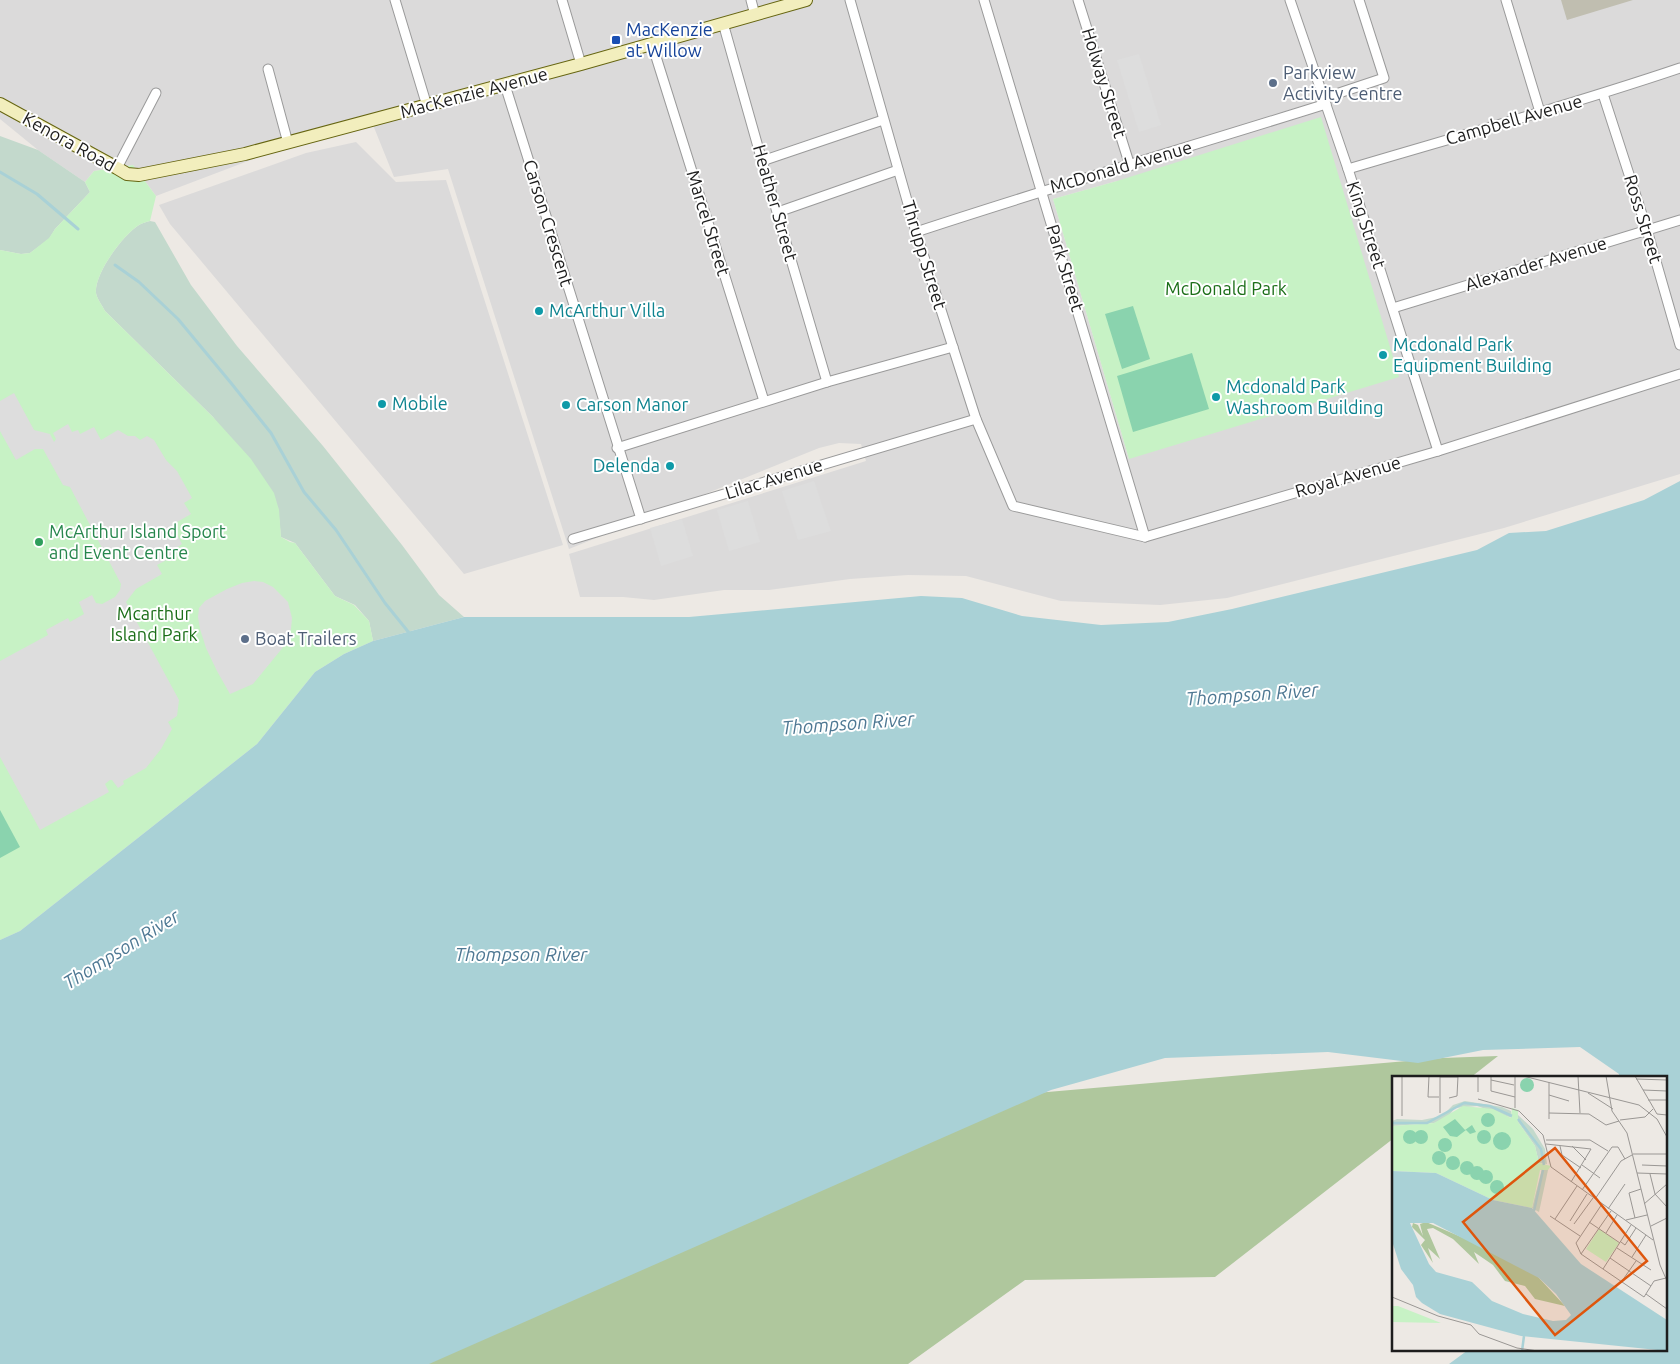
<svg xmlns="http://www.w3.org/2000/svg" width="1680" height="1364" font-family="Ubuntu,sans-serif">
	<rect width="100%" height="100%" fill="#ede9e4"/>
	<g fill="#dbdada" fill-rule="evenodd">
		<path d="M0,0H1680V474L1504,528L1227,598L1160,605L1061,601L966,576L908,575L850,579L769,590H724L654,600L623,597H580L569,554L866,461L861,444L839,443L819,448L569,549L448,169L394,177L369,115L156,196L133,165L94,171L85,182L38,150L0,119ZM1117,181L1129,459L1053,199Z"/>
		<polygon points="356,142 396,182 446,180 563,545 464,574 170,224 159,205 306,153"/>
	</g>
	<polygon fill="#c0beb0" points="1561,0 1633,0 1567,20"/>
	<polygon fill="#afc79d" points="1498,1056 1470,1078 1394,1078 1394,1138 1215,1277 1025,1280 908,1364 302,1364 849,1109 1442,1058"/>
	<g fill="#c3d9cc">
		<polygon points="0,136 38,150 85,182 90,192 55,229 49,239 30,253 21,254 0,250"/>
		<path d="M150,221L155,222L191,285L237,346L323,446L402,545L439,595L464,617L373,641L369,621L355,605L335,596L295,543L281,537L278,507L213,417L105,311C102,305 97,299 96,293C94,274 123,235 139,225C142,223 146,222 150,221Z"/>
	</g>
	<g fill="#c7f2c5">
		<polygon points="1321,117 1399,377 1129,459 1053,199 1117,181"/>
		<path d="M133,165L156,196L150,221C146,222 142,223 139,225C123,235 94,274 96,293C97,299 102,305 105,311L213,417L251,459L274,493L279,510L281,537L290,542L295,543L335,596L354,605L369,621L373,641L344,654L315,672L257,744L20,931L0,940V250L21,254L30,253L49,238L55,229L90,192L85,182L94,171Z"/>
	</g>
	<g fill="#8ad3ae">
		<polygon points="1133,306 1150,359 1122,369 1105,314"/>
		<polygon points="1192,353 1209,409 1133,432 1117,376"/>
		<polygon points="0,810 20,847 0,858"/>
	</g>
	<g fill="#ddd">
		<polygon points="1139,54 1161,125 1139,132 1117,60"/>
		<polygon points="14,393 34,430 50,434 54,442 56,439 53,433 68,424 72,432 78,430 80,434 94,427 101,440 118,430 128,436 135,436 140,440 147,436 154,440 166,460 177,471 192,498 184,503 191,514 172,525 182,544 176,548 172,557 157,565 162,574 136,589 126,602 179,700 177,716 168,722 172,729 161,749 146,768 123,781 124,784 118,788 112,780 110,780 105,784 109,792 40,830 0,757 0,661 48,635 46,630 68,618 70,622 84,614 79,602 92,595 96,603 102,604 115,597 120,590 121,584 70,487 63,485 43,449 35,449 16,460 0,431 0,401"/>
		<polygon points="814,481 831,531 798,540 782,491"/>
		<polygon points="748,501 760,542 729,551 717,510"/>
		<polygon points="682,519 693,556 661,566 650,528"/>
		<polygon points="254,581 263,582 273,587 288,602 292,618 291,629 286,643 280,651 253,684 230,694 217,671 206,648 200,629 198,617 199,608 205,601 227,589 242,583"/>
	</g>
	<polygon fill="#a9d1d6" points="1680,481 1680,1364 1449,1364 1468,1350 1666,1350 1666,1078 1619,1078 1619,1074 1580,1047 1483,1050 1418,1063 1328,1052 1165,1058 1051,1090 429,1364 0,1364 0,940 20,931 257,744 315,672 344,654 373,641 464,617 689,617 921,596 962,598 1022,616 1101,625 1168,622 1232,609 1477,550 1509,533 1546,531 1644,500"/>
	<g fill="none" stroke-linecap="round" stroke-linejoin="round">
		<g stroke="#a9d1d6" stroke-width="3">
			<polyline points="0,172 37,194 78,229"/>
			<polyline points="115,265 139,282 178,319 231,383 271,433 304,492 336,530 385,603 410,634"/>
		</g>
		<defs>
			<g id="street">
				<polyline points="395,0 427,106"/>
				<polyline points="562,0 581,64"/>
				<polyline points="751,0 755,15"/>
				<polyline points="850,0 916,232 976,419 1013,506 1145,537 1438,451 1680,374"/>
				<polyline points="984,0 1145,537"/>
				<polyline points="1078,0 1130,166"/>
				<polyline points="1290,0 1348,169 1438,451"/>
				<polyline points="1506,0 1540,112"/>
				<polyline points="723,23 762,161 827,382"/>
				<polyline points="652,44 764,401"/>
				<polyline points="268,69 288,143"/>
				<polyline points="505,85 641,519"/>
				<polyline points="1603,94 1647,230 1680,345"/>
				<polyline points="1324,98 1384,78 1359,0"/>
				<polyline points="762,161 883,120"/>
				<polyline points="117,168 156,93"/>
				<path d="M1348,169C1459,136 1571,105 1680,68"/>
				<polyline points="778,212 898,170"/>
				<path d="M916,232C1052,187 1189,147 1326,104"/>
				<polyline points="1393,308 1680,220"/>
				<polyline points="617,448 827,382 953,347"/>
				<polyline points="573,539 976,419"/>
			</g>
			<polyline id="secondary" points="0,104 117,168 127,174 139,175 245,154 581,64 806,0"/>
		</defs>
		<use href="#street" stroke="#9a9a9a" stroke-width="11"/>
		<use href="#secondary" stroke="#666511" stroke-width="14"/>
		<use href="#street" stroke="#fff" stroke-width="9"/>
		<use href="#secondary" stroke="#f2eebd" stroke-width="12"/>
	</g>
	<rect fill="#1a4fb4" stroke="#fff" stroke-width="2" x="611" y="35" width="10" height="10" rx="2.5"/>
	<g fill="#5c6f8a" stroke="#fff" stroke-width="2">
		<circle cx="1273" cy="83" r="5"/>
		<circle cx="245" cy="639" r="5"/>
	</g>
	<g fill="#0f9aa8" stroke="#fff" stroke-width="2">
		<circle cx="539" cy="311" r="5"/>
		<circle cx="1383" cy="355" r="5"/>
		<circle cx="1216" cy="397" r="5"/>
		<circle cx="382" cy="404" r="5"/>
		<circle cx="566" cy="405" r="5"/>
		<circle cx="670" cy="466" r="5"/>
	</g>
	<circle fill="#2e9e5b" stroke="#fff" stroke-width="2" cx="39" cy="542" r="5"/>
	<g text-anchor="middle" stroke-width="4" stroke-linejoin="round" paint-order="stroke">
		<g font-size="18" fill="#164399" stroke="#fff" text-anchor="start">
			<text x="626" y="36">MacKenzie<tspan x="626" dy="21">at Willow</tspan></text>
		</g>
		<g font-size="18" fill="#4e5e75" stroke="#fff" text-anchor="start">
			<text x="1283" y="79">Parkview<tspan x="1283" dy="21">Activity Centre</tspan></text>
			<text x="255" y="645">Boat Trailers</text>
		</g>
		<g font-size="18" fill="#1d1d1d" stroke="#fff">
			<text transform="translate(1104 83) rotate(73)" y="6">Holway Street</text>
			<text transform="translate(474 93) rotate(-15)" y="6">MacKenzie Avenue</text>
			<text transform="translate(1514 120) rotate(-16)" y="6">Campbell Avenue</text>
			<text transform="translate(69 142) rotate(29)" y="6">Kenora Road</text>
			<text transform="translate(1121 167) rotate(-16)" y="6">McDonald Avenue</text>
			<text transform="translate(775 203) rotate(74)" y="6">Heather Street</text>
			<text transform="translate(1643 219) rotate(73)" y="6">Ross Street</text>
			<text transform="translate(548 223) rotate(73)" y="6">Carson Crescent</text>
			<text transform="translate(708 223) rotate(73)" y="6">Marcel Street</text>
			<text transform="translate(1366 225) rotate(72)" y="6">King Street</text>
			<text transform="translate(924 255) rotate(73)" y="6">Thrupp Street</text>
			<text transform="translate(1536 264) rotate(-17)" y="6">Alexander Avenue</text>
			<text transform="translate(1065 268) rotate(73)" y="6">Park Street</text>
			<text transform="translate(1348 477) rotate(-16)" y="6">Royal Avenue</text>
			<text transform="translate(774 479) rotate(-17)" y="6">Lilac Avenue</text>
		</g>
		<g font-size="18" fill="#1b6e18" stroke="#fff">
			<text x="1226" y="295">McDonald Park</text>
			<text x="154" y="620">Mcarthur<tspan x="154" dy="21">Island Park</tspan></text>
		</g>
		<g font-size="18" fill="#0d838f" stroke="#fff" text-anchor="start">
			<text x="549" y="317">McArthur Villa</text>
			<text x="1393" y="351">Mcdonald Park<tspan x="1393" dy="21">Equipment Building</tspan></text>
			<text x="1226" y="393">Mcdonald Park<tspan x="1226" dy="21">Washroom Building</tspan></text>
			<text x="392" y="410">Mobile</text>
			<text x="576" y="411">Carson Manor</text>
			<text x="660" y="472" text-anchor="end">Delenda</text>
		</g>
		<g font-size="18" fill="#27864d" stroke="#fff" text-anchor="start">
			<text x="49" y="538">McArthur Island Sport<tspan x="49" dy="21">and Event Centre</tspan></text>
		</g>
		<g font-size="19" font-style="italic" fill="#4e7893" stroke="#fff">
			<text transform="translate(1252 694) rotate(-4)" y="7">Thompson River</text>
			<text transform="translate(848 723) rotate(-4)" y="7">Thompson River</text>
			<text transform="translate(121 949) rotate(-32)" y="7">Thompson River</text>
			<text x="521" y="961">Thompson River</text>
		</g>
	</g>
	<g transform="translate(1392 1076)">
		<rect width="275" height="275" fill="#ede9e4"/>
		<path d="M34,146L135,189L173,230L143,223L133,210L113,205L101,189L82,176L87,188L61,163L41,152L35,153L48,183L36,172L41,187L29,169L33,164L20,151L21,147L26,149L31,160L28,148Z" fill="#afc79d"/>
		<path d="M73,25L110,31L119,35L120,42L85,30L63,32L55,42L42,47L0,50V45L5,43L30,44L50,40L61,29ZM126,39L141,53L153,73L155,88L147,87L143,70L126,46ZM150,93L156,94L147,136L140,132Z" fill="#c3d9cc"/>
		<path d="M71,30L101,33L119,42L120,32L126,34V46L143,70L147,87L159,90L156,94H148L140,132L101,124L44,97L0,95V50L42,47ZM207,153L227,167L214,186L194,173ZM0,230H6L49,247L0,246Z" fill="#c7f2c5"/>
		<path d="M128 9a7 7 0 1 1 14 0a7 7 0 1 1-14 0ZM89 44a7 7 0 1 1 14 0a7 7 0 1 1-14 0ZM63,43L73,54L80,49L84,56L78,58L74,54L65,61L58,60L51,51ZM85 61a7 7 0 1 1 14 0a7 7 0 1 1-14 0ZM22 61a7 7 0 1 1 14 0a7 7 0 1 1-14 0ZM11 61a7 7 0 1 1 14 0a7 7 0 1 1-14 0ZM101 65a9 9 0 1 1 18 0a9 9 0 1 1-18 0ZM46 69a7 7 0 1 1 14 0a7 7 0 1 1-14 0ZM40 82a7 7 0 1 1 14 0a7 7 0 1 1-14 0ZM54 87a7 7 0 1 1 14 0a7 7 0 1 1-14 0ZM68 92a7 7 0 1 1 14 0a7 7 0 1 1-14 0ZM78 97a7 7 0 1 1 14 0a7 7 0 1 1-14 0ZM87 101a7 7 0 1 1 14 0a7 7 0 1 1-14 0ZM98 111a7 7 0 1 1 14 0a7 7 0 1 1-14 0Z" fill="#8ad3ae"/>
		<path d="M0,95L44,97L101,124L140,132L189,188L275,244V275L129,260L48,238L30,227L24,221L21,209L9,193L0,165ZM18,147H41L147,202L164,218L179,239L174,244L161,245L131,238L100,225L80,206L44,196L37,188Z" fill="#a9d1d6" fill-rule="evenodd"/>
		<path fill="none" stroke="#a9d1d6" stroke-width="2.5" d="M126,43L149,73L152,89M0,47H35L72,27L98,30L120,40M142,135L151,94M130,275L132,260"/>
		<path fill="none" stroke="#9a9794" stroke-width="1" d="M37,0L36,21H47M48,0V37M99,0V15L123,21M131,0L247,29L265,43L275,61M186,0L188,37M214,0L220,35L235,57L268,189L275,205M243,0L265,38L275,39M48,1H66M244,3L275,4M99,4L122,9M251,14L275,15M86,16V0M196,17L221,33M157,19L177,25M57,22L65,20L66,0M86,23L127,35L151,59L159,91L261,164M256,24H275M123,32V0M157,37L197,38L214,49L227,45M10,40V0M157,43V6M228,44L253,41L261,33M154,64H198L216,75M154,68L199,73L179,106M168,70L170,79L189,92M180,70L194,84M241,78H275M190,89L208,102M250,89L275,90M245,97L275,98M258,98L263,118L275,131M190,114L220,71H226L233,83M203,123L229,85L240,79M210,128L184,167L189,178L252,221L262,205L274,202M252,128L275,108M216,133L233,108M158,140L188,160M243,142L237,117L249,113M163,143L185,110M234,144L255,139M178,145L195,118M197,146L228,167M182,148L201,122M259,150L275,142M214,157L225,139M229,166L233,169L244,152M225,172L259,194M189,178L219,135M240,181L254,159M218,182L259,210M211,193L239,149M230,205L244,185M254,218L275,233M0,221L46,240L79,249L87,258L125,272L146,275"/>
		<path fill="#de560d" fill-opacity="0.15" stroke="#de560d" stroke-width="2.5" d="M163,72L255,185L163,259L71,146Z"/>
		<rect width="275" height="275" fill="none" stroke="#1d1d1d" stroke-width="2.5"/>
	</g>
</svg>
